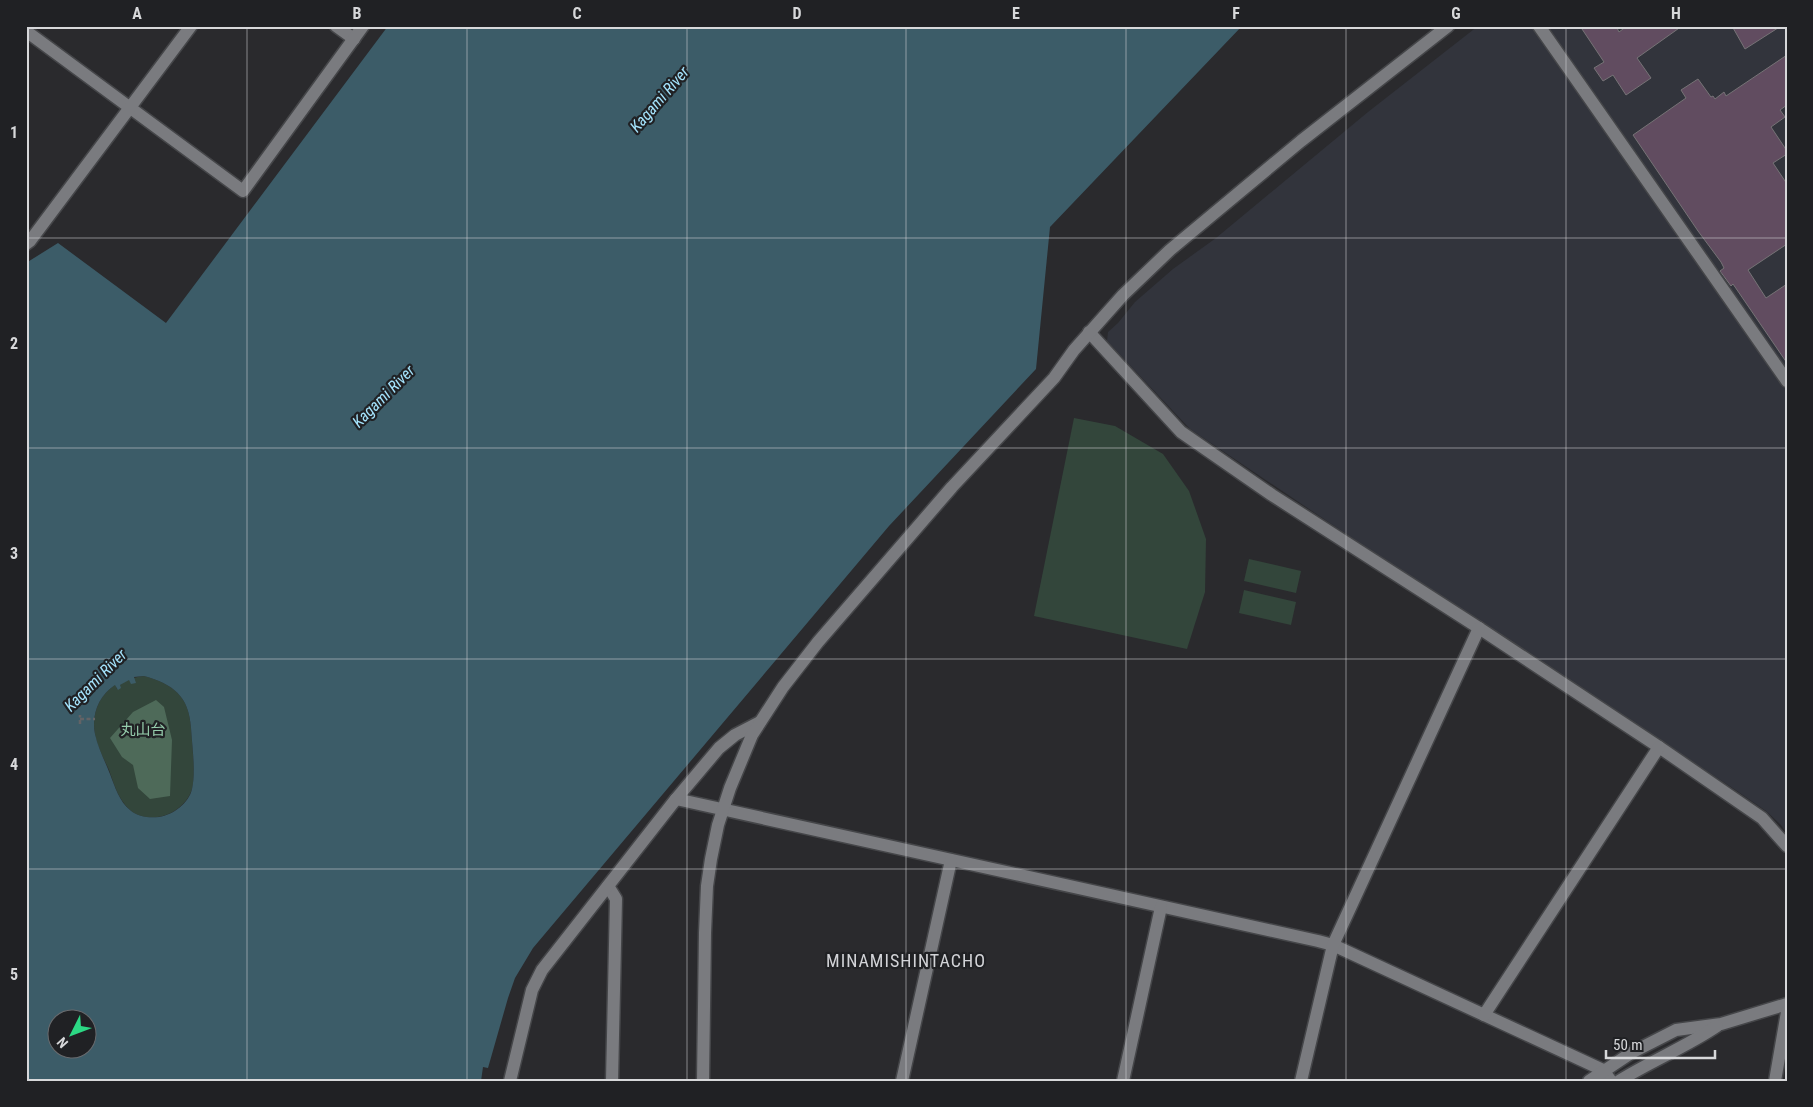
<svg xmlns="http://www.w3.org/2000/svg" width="1813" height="1107" font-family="'Roboto Condensed','Noto Sans JP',sans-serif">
	<rect width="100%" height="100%" fill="#2a2a2d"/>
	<polygon fill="#32343c" points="1478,26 1787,26 1787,834 1781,825 1766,811 1734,789 1364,546 1190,429 1107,341 1108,332 1118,323 1135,302 1173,269 1216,238 1368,112"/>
	<g fill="#33463b">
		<polygon points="1074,418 1115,426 1163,454 1189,491 1206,539 1205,592 1187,649 1034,616"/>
		<polygon points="1249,559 1301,571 1296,593 1244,581"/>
		<polygon points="1244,590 1296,602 1291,625 1239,613"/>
		<path d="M144,676C173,684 189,696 191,728C192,745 196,773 192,789C188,803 173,815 158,817C149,818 138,817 130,810C118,799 114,784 109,770C104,759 97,746 95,734C91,715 99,695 116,684L117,689C122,680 135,677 144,676Z"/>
	</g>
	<polygon fill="#4e6a59" points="156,700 164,707 172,740 170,796 150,799 138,788 133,765 122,757 110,738 133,712"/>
	<path fill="#3c5c68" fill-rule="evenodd" d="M388,26H1242L1050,227L1036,369L889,526L533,948L515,978L508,998L488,1068L483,1067L481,1081H26V263L58,243L166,323ZM144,676C173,684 189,696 191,728C192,746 196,771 192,789C189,803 173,815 159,817C149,818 138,817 130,810C119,801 115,787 110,774C105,761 98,748 95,734C91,715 99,695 115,685L118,690L121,688L120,685L129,680L131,684L136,683L134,677ZM58,1020H88V1050H58Z"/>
	<g fill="#614c60" stroke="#767376">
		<polygon points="1580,26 1616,26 1619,32 1627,26 1682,26 1637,58 1651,78 1626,95 1613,75 1603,81 1594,68 1604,62"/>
		<polygon points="1732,26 1781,26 1745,49"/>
		<polygon points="1787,55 1787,105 1780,110 1785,117 1771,127 1787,151 1787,154 1773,163 1787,184 1787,244 1748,270 1766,298 1787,284 1787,363 1733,284 1731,286 1720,271 1724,268 1721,262 1698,231 1633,135 1686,98 1681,90 1698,79 1711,97 1713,96 1715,99 1724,92 1726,96"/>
	</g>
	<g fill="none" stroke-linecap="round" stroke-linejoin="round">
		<defs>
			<g id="minor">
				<polyline points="336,26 354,39"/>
				<polyline points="1539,26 1787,381"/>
				<polyline points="26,31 243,191 363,26"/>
				<polyline points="26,244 30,241 191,26"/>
				<polyline points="1089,332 1181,432 1272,495 1479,628 1659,747 1762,818 1787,846"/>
				<polyline points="676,799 1318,941 1333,945 1603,1070 1611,1081"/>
				<polyline points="608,886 616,899 612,1081"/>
				<polyline points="1484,1015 1659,747"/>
				<polyline points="510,1081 532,990 542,970 676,799 719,748 735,735 760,722"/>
				<polyline points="703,1081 705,933 707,886 711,859 718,825 730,788 752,735 783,687 818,642 952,487 1054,378 1074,350 1123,295 1170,250 1301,141 1448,26"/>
				<polyline points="902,1081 951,860"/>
				<polyline points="1123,1081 1161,907"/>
				<polyline points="1301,1081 1333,945 1479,628"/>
				<polyline points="1589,1081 1631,1053 1676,1030 1721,1024 1787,1004"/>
				<path d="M1619,1081C1651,1061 1686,1047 1717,1026"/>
				<polyline points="1775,1081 1787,1012"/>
			</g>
		</defs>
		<use href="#minor" stroke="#454649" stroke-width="15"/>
		<g stroke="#636366" stroke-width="2.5" stroke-dasharray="4 2.5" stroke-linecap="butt">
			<polyline points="80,719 95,719"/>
			<polyline points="80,724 80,715"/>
		</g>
		<use href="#minor" stroke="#7a7b7f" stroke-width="12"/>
	</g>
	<path fill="none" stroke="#d7d8da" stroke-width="1" stroke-opacity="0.55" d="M247,26V1081M467,26V1081M687,26V1081M906,26V1081M1126,26V1081M1346,26V1081M1566,26V1081M26,238H1787M26,448H1787M26,659H1787M26,869H1787"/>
	<g text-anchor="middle" stroke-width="4.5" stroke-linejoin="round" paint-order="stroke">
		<g font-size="15" fill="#96cdad" stroke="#202124">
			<text x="143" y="735">丸山台</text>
		</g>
		<g font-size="16" font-style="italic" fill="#a4e3fc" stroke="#202124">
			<text transform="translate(659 99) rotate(-49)" y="6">Kagami River</text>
			<text transform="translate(383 396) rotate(-45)" y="6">Kagami River</text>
			<text transform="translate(95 680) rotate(-45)" y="6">Kagami River</text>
		</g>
		<g font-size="18" letter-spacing="1" fill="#d2d3d7" stroke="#202124">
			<text x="906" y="967">MINAMISHINTACHO</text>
		</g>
	</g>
	<rect width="1813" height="1107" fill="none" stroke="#202124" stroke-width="55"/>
	<g transform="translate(72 1034) rotate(228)"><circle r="24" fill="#202124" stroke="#696a6d"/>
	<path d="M0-4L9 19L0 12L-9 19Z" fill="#2cd884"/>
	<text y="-8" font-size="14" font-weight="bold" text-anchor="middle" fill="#d7d8da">N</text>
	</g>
	<path d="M1606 1050v8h109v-8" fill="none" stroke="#d7d8da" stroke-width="2.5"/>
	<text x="1613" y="1050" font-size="15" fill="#d7d8da" stroke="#202124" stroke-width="4" paint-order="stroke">50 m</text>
	<rect x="28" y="28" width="1758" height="1052" fill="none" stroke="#d7d8da" stroke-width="2"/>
	<g font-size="16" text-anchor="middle" font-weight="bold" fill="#d7d8da">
		<text x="137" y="19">A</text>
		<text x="357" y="19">B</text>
		<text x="577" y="19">C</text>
		<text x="797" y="19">D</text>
		<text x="1016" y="19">E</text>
		<text x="1236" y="19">F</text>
		<text x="1456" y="19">G</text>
		<text x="1676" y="19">H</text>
		<text x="14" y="138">1</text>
		<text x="14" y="349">2</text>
		<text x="14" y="559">3</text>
		<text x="14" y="770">4</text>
		<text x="14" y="980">5</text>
	</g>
</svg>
